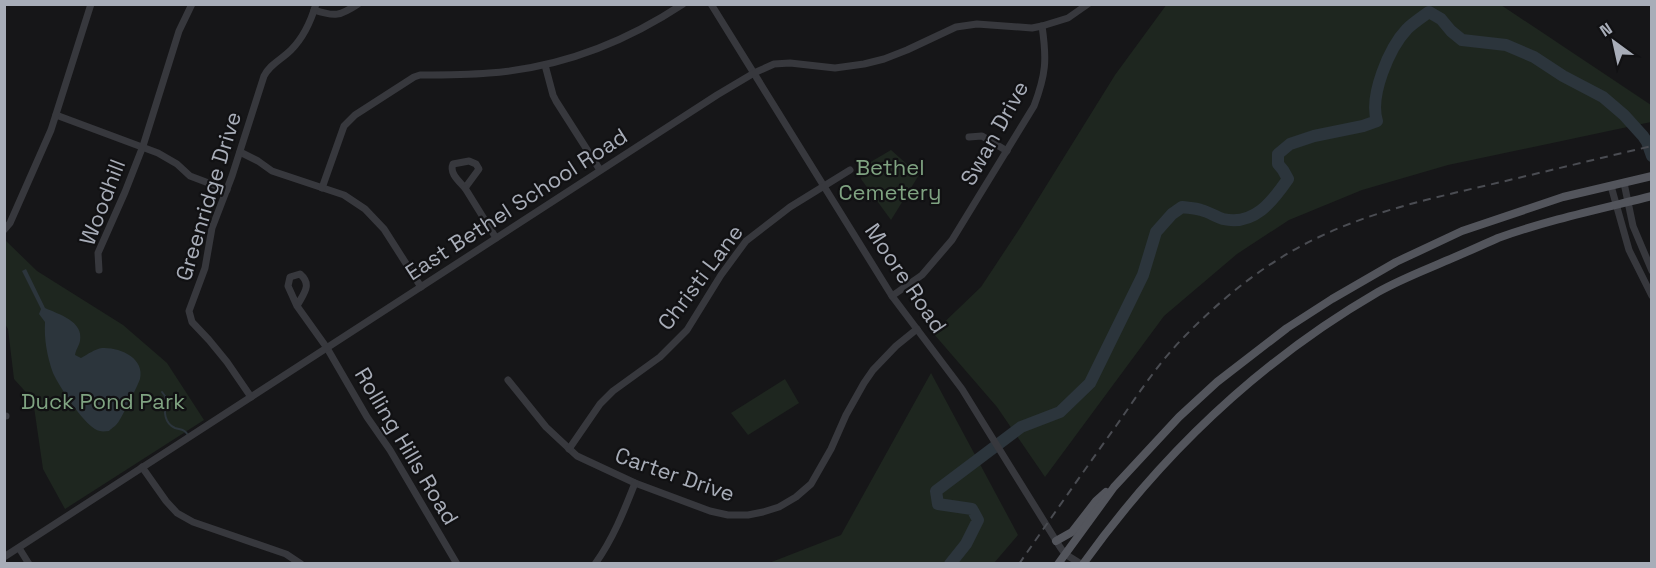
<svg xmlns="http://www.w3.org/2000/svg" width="1656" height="568" font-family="'Space Grotesk',sans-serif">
	<rect width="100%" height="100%" fill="#161618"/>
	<g fill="#1e261f">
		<polygon points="1167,4 1501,5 1651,105 1651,122 1448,165 1362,190 1289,220 1237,254 1164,316 1045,477 997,407 933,333 981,287 1020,228 1115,75"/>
		<polygon points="891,150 919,175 891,220 861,179 862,167"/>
		<polygon points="5,240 37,271 123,325 167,363 204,420 65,509 43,469 33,400 14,379 8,329 5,324"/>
		<polygon points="931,373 1018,535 994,563 769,563 841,535"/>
		<polygon points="785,379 799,403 748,435 731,413"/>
	</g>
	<path fill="#2c353c" d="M26,269L45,308C58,314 84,321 80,341C79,346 76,349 75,355L81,358C88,354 95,349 102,348C120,347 145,358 140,379C139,383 122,417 119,421C117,425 112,428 109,431C106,431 103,432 100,431C86,429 59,386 53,373C47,356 44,339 45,322L39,314L41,309L22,271Z"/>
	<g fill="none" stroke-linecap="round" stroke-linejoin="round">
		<path stroke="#2c353c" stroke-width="2" d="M162,392L165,396C165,408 162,422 175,428C182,430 184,429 188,435"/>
		<path stroke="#2c353c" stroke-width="12" d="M950,564L966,544L978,520L972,509L938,504L936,491L1021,427L1060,412L1090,383L1143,275L1156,232L1172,214L1182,207C1188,208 1195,208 1201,210C1209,212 1216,217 1223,219C1254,226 1272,202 1288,179L1283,170L1278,164V154L1290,144L1314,136L1363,126L1377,121C1369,96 1389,48 1407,29C1413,23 1422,17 1429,12L1441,19L1451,31L1462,40L1506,45L1534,57L1563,76L1603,97L1624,115L1643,136L1647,142L1652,156"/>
		<g stroke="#37383d" stroke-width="7">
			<polyline points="711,4 892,296 962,389 1060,547 1065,554 1081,564"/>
			<path d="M314,10C335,17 340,16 358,4"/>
			<polyline points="545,65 553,95 556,101 600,170"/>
			<polyline points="56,115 158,153 177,164 190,176 227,190"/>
			<polyline points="969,137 982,136 1007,151"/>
			<polyline points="240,152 258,161 272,171 344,195 365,209 384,229 421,287"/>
			<path d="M469,161L476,164L479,169L465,188C459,181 449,173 453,164Z"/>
			<polyline points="1624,183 1633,226 1652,271"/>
			<polyline points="1611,186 1629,250 1652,296"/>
			<path d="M322,188L344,126L355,115L414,77L420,75C443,75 466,75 489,73C560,68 624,43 683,4"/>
			<polyline points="465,188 496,238"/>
			<polyline points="4,230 10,223 51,130 91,4"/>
			<polyline points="99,270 98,253 125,192 143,146 179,31 192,4"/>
			<path d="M892,296L922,275L952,240L1034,106C1046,74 1047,60 1042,26"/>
			<path d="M297,306C303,294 313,285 300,274L290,277L288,286L297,306L327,348L367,417L390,450L457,564"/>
			<polyline points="508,380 546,427 577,456 635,483 710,511 728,515 748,515 763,512 779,507 796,497 811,484 831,449 846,415 864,383 873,370 896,346 917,329"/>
			<path d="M251,397L227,362L209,340L192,322L189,311L205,268L212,228L232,176L264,76C270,64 281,60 291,50C303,38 311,21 316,4"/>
			<polyline points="4,416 6,416"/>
			<polyline points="569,449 600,404 613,391 660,357 687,330 721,275 746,241 790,207 850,170"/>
			<polyline points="142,467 166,501 177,513 193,522 286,554 301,564"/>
			<polyline points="19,548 29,564"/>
			<polyline points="4,557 717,95 754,73 774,64 790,63 835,68 864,64 884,59 907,50 956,27 977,24 1032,28 1042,26 1068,18 1088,4"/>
			<path d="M595,564C613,539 624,511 635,483"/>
		</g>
		<g stroke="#53555c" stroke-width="8">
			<polyline points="1056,541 1072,532 1096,501 1106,492"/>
			<polyline points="1058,564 1114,487 1179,417 1217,382 1287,328 1332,299 1396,262 1462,231 1563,197 1652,176"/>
			<path d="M1083,564C1162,454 1261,360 1378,292C1401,279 1425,270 1448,260C1465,253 1482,245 1498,238C1548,220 1600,209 1652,196"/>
		</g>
		<path stroke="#4a4c52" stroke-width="2" stroke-dasharray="8 6" stroke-linecap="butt" d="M1019,564C1051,518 1083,472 1116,426C1137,396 1158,363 1185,336C1224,296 1268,261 1319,237C1371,212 1428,199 1484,186C1540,173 1596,159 1652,146"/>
	</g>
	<g text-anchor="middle" stroke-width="4.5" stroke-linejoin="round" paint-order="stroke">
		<g font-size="22" fill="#a8adb8" stroke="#111113">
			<text transform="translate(994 133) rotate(-61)" y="8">Swan Drive</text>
			<text transform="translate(208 196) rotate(-73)" y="8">Greenridge Drive</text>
			<text transform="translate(102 202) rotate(-69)" y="8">Woodhill</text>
			<text transform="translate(516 204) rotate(-33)" y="8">East Bethel School Road</text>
			<text transform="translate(700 277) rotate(-53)" y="8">Christi Lane</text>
			<text transform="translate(906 278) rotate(56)" y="8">Moore Road</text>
			<text transform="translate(407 446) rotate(59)" y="8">Rolling Hills Road</text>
			<text transform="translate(675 474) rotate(19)" y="8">Carter Drive</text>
		</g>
		<g font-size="22" fill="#7fa381" stroke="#111113">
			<text x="890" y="175">Bethel<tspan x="890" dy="25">Cemetery</tspan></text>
			<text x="103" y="409">Duck Pond Park</text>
		</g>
	</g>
	<rect width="1656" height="568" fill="none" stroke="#a8adb8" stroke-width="12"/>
	<g transform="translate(1614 42) rotate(327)" stroke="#111113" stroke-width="4.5" paint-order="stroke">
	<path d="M0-4.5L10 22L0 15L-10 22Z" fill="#a8adb8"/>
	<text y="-9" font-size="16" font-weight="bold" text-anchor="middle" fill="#a8adb8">N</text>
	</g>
</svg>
